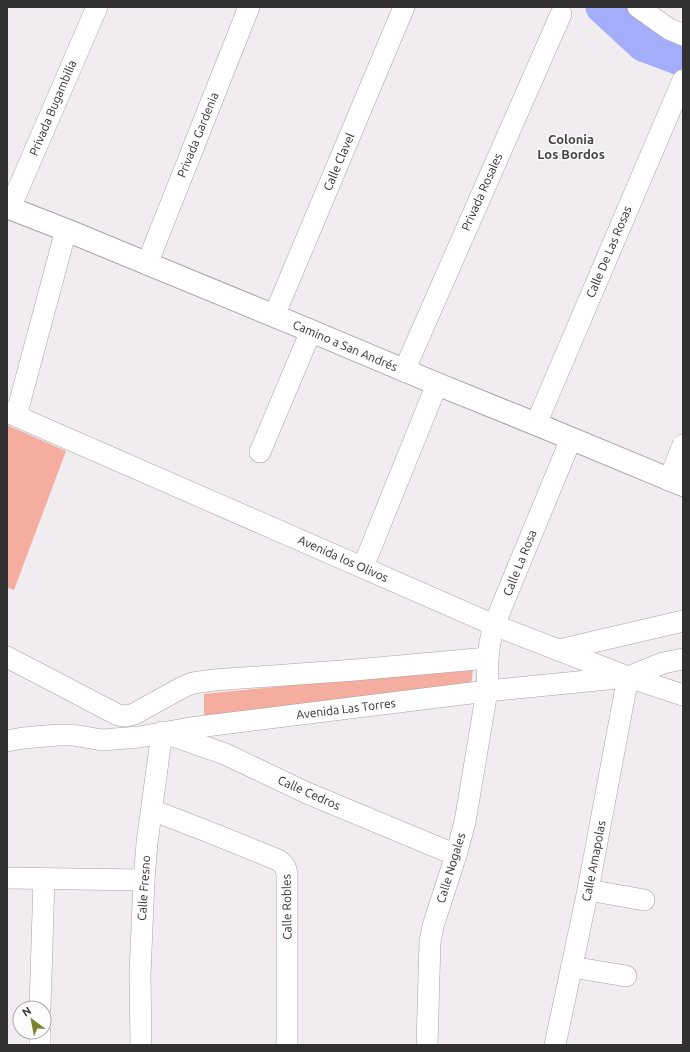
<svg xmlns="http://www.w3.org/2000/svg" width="690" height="1052" font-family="Ubuntu,sans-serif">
	<rect width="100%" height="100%" fill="#f0ecef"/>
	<g fill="#f5ad9f">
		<polygon points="7,425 66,451 14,590 7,587"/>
		<polygon points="473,667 471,687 204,719 204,694"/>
	</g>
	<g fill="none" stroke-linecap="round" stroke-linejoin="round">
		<polyline stroke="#a3adfa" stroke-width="33" points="602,7 643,45 683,60"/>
		<defs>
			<g id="street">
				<polyline points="638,7 669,29 683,35"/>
				<polyline points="10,208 97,7"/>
				<polyline points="147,264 249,7"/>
				<polyline points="274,316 404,7"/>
				<polyline points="404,371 561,14"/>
				<polyline points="7,412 494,625 628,677 683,695"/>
				<polyline points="16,416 66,230"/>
				<polyline points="536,424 683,80"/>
				<polyline points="260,452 311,331"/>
				<polyline points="669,480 683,445"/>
				<polyline points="363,567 437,384"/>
				<polyline points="559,650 683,621"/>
				<polyline points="7,657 118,715 127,716 134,714 183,687 193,683 214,680 355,670 488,658"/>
				<polyline points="7,741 23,738 58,735 73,735 102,740 139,737 190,728 487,691 628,677 663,663 683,659"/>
				<path d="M152,810L214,834L278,860C284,864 286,867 287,874V1045"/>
				<polyline points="7,878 144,880"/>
				<polyline points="588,890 644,900"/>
				<polyline points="572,967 626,976"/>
				<polyline points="40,1008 44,879"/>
				<polyline points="40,1045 40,1032"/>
				<polyline points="141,1045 140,975 144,880 147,843 162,732 225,754 307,793 456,855"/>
				<polyline points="427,1045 430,942 433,926 456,855 465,822 487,691 488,658 490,642 494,625 571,439"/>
				<polyline points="555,1045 588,890 628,677"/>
			</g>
			<polyline id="secondary" points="7,207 66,230 311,331 437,384 536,424 683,485"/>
		</defs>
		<use href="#street" stroke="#a6a2a5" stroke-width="22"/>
		<use href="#secondary" stroke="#a6a2a5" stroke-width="24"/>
		<use href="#street" stroke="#fff" stroke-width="21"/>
		<use href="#secondary" stroke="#fff" stroke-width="22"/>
	</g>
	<g text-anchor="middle" stroke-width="3" stroke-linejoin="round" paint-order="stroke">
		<g font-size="12" fill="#323132" stroke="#fdfafc">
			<text transform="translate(53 108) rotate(-67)" y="4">Privada Bugambilia</text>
			<text transform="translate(198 135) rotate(-68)" y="4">Privada Gardenia</text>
			<text transform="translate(339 162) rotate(-67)" y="4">Calle Clavel</text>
			<text transform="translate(482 192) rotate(-66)" y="4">Privada Rosales</text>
			<text transform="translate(609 252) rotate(-67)" y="4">Calle De Las Rosas</text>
			<text transform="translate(345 346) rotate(23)" y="4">Camino a San Andrés</text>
			<text transform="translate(343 559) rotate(24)" y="4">Avenida los Olivos</text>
			<text transform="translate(520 563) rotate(-68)" y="4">Calle La Rosa</text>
			<text transform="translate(346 709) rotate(-7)" y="4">Avenida Las Torres</text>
			<text transform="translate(309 793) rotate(24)" y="4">Calle Cedros</text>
			<text transform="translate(594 861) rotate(-79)" y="4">Calle Amapolas</text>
			<text transform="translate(451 868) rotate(-73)" y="4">Calle Nogales</text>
			<text transform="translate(144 888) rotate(-86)" y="4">Calle Fresno</text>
			<text transform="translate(287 907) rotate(-91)" y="4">Calle Robles</text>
		</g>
		<g font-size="13" font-weight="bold" fill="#464345" stroke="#fdfafc">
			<text x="571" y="144">Colonia<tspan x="571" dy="15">Los Bordos</tspan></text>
		</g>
	</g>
	<rect width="690" height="1052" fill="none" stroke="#323132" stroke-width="16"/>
	<g transform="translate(32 1020) rotate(328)"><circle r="19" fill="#fdfafc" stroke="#acaaab"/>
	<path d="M0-3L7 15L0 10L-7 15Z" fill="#798432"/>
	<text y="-6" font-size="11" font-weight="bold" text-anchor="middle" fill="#323132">N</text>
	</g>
</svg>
